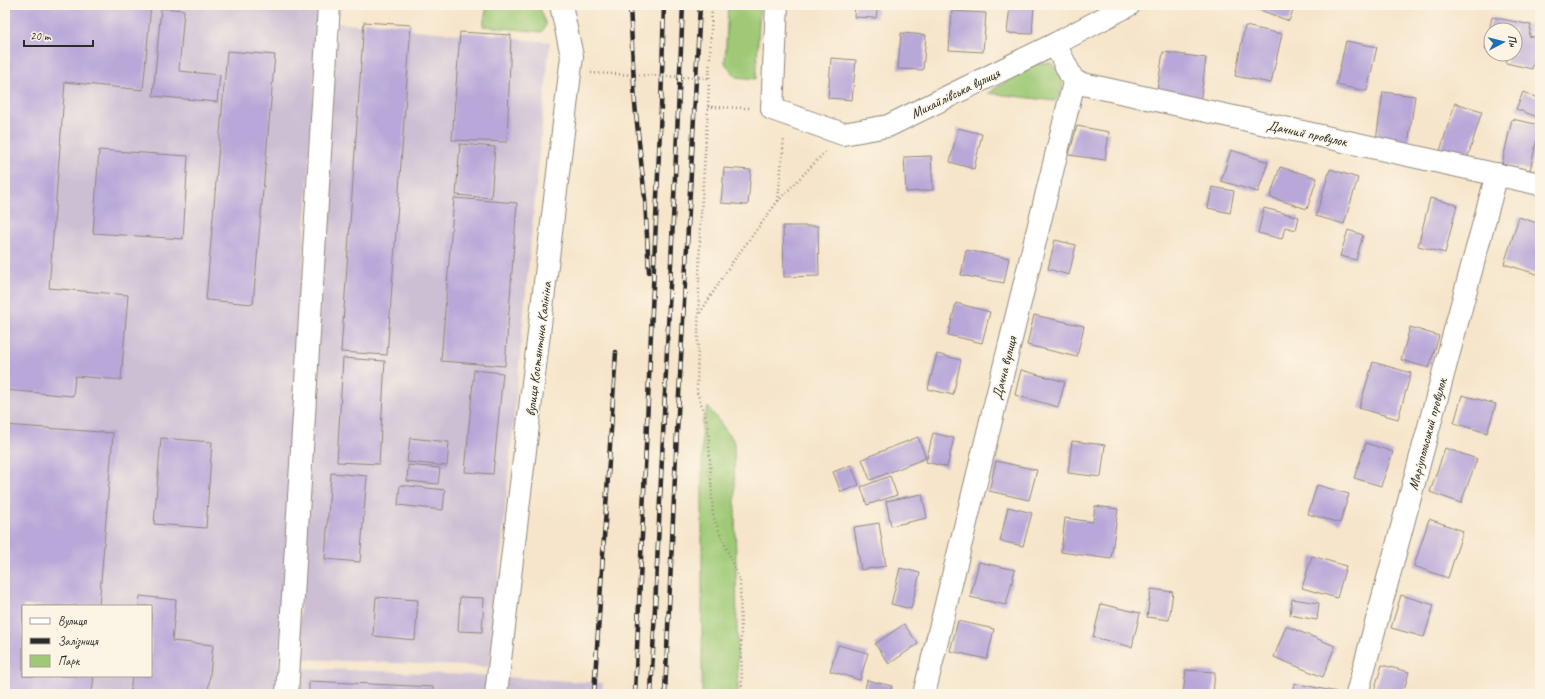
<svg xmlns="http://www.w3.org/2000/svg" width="1545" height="699" font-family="Caveat,sans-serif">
	<rect width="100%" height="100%" fill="#fcf5e5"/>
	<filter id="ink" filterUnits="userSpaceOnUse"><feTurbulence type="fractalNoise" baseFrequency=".025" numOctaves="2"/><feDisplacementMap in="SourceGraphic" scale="8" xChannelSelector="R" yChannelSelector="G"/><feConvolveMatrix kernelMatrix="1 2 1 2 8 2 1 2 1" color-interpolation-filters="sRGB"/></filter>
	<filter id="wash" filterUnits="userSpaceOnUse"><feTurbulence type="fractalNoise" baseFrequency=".012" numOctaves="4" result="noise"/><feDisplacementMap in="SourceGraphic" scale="16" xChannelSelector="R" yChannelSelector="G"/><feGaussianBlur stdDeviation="0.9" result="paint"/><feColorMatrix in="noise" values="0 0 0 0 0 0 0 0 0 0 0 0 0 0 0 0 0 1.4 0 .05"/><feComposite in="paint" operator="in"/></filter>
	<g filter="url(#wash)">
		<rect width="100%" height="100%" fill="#f6e5cb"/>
		<g fill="#ccbfd4" fill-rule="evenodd">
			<path d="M5,5H319L279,667L470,675L603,683L602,694H5ZM23,606H151V676H23Z"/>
			<polygon points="337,23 550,42 490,667 297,659"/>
		</g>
		<g fill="#9fc976" stroke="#657a50">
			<polygon points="487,5 539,5 546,25 542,32 483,26"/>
			<polygon points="728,5 760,5 756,79 736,77 725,63"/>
			<polygon points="1051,63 1062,74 1063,91 1055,101 988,93 1034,64"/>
			<polygon points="708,407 734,441 738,694 702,694 702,422"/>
		</g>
		<g id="blocks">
			<g fill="#b8a8d9">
				<polygon points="5,5 151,5 143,90 65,82 49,288 128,295 121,380 75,376 73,396 5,390"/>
				<polygon points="855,5 878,5 876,18 854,17"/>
				<polygon points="1010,5 1034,5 1032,34 1007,33"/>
				<polygon points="1253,5 1295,5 1289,21 1252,7"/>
				<polygon points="161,8 184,10 179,71 220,75 217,102 153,96"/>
				<polygon points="952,11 986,13 983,52 949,50"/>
				<polygon points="1492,17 1531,25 1529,36 1539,38 1532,69 1506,63 1509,54 1515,54 1515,30 1491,30 1491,51 1485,50"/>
				<polygon points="364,22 411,25 387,355 341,352"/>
				<polygon points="1245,26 1282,34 1271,83 1235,76"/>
				<polygon points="460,32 511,35 507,142 452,140"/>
				<polygon points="901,33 926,35 923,70 898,69"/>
				<polygon points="1346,41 1377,47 1367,91 1336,85"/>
				<polygon points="227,51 275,55 253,304 206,300"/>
				<polygon points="1163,52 1206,58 1200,104 1156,98"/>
				<polygon points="831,58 856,60 852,100 828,98"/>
				<polygon points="1383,92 1415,96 1408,145 1376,140"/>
				<polygon points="1523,92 1540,99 1540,118 1516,109"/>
				<polygon points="1455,103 1482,111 1467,160 1440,151"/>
				<polygon points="1512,119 1540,125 1530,170 1502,164"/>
				<polygon points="1077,126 1109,132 1105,160 1069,155"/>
				<polygon points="958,128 982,134 974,169 950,162"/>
				<polygon points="460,144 495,147 491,198 456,195"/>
				<polygon points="99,150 188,156 183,239 93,233"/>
				<polygon points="1231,150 1268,162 1258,192 1221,181"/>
				<polygon points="931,156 933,190 906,192 904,157"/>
				<polygon points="1280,167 1317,178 1307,209 1270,197"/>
				<polygon points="724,168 751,170 748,205 721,203"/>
				<polygon points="1330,169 1358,178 1344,224 1316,216"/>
				<polygon points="1212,187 1234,191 1230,213 1208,208"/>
				<polygon points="454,198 517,203 505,366 441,361"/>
				<polygon points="1430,198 1457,205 1445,253 1418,246"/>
				<polygon points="1264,208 1299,217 1296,230 1285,227 1282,239 1258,233"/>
				<polygon points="1519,217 1540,224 1540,275 1504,264"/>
				<polygon points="783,226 818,226 819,276 784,277"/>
				<polygon points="1348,230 1363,235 1356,260 1340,256"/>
				<polygon points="1055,240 1076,245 1069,275 1048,269"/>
				<polygon points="966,250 1009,258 1004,283 961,275"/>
				<polygon points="956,303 990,312 982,343 948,335"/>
				<polygon points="1034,315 1084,326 1077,357 1027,345"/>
				<polygon points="1410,327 1439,336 1429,368 1401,360"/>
				<polygon points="937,354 961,360 953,395 928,389"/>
				<polygon points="343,358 385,361 379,464 337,462"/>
				<polygon points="1373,362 1411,373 1398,419 1359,408"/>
				<polygon points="474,370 503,373 493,474 465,472"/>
				<polygon points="1021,370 1065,382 1058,407 1015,395"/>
				<polygon points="1462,395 1496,404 1487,433 1454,423"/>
				<polygon points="5,425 113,433 99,606 23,606 23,676 94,676 92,694 5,694"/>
				<polygon points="933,433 954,438 947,467 926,462"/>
				<polygon points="918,437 926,458 870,480 862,459"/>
				<polygon points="161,438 212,442 206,528 154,524"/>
				<polygon points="410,438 449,442 447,466 407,462"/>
				<polygon points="1072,441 1105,445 1101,477 1068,473"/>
				<polygon points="1366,443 1393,452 1381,486 1354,478"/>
				<polygon points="1445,448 1477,459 1461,503 1430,492"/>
				<polygon points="996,461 1037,470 1029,500 989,491"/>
				<polygon points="408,465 440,468 438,484 407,481"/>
				<polygon points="851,465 859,485 841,492 833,472"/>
				<polygon points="331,473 367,476 360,562 325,559"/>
				<polygon points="890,476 897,495 867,505 861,487"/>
				<polygon points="400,485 445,490 443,510 398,505"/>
				<polygon points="1317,485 1349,494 1340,523 1308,514"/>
				<polygon points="922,494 927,518 891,526 886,501"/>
				<polygon points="1095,506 1118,509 1111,559 1061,552 1065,518 1093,522"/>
				<polygon points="1008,507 1032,513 1023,546 1000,541"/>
				<polygon points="1429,519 1463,531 1448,578 1414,566"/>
				<polygon points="879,523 886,566 861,570 854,527"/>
				<polygon points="1312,556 1346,566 1337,598 1302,588"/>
				<polygon points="979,562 1015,570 1006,605 970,597"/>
				<polygon points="900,568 920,573 911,609 891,604"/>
				<polygon points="1151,589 1173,592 1169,620 1147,617"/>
				<polygon points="1401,595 1434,605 1424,637 1391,628"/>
				<polygon points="140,596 176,600 172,641 213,645 208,694 130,694 132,676 151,676 151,606 139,606"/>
				<polygon points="376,597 418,600 415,640 373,636"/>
				<polygon points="460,597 484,598 482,632 458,631"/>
				<polygon points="1292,599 1319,603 1317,620 1290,615"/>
				<polygon points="1101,604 1140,613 1132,647 1093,637"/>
				<polygon points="958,621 994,629 987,659 950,651"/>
				<polygon points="904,624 918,644 889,664 875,644"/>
				<polygon points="1286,626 1335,646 1323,677 1274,657"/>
				<polygon points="838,645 868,653 860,680 830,671"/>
				<polygon points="1382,665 1409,672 1403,694 1373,694"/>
				<polygon points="1186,670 1215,672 1213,694 1183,694"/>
				<polygon points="867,680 892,686 890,694 864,694"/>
				<polygon points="309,681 433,687 432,694 309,694"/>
				<polygon points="1294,683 1337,692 1337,694 1292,694"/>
			</g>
		</g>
	</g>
	<g filter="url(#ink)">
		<use href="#blocks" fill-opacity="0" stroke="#90887b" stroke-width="1"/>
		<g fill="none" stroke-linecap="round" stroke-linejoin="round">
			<defs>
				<g id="minor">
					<polyline points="777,5 772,109 843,134 888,126 1055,44 1129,5"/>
					<polyline points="1074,82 1540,184"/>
					<polyline points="287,694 329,5"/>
					<polyline points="496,694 572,56 561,5"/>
					<polyline points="924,694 1074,82 1055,44"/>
					<polyline points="1357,694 1497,174"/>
				</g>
			</defs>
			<use href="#minor" stroke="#90887b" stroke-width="24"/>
			<g stroke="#90887b" stroke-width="2.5" stroke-dasharray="1 3" stroke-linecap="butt">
				<polyline points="712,5 708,107 700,229 697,392 708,424 713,516 740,581 742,694"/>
				<polyline points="591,73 709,78"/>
				<polyline points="708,107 749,108"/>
				<polyline points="778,201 784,138"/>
				<polyline points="700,313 731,264 778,201 825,152"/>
			</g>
			<use href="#minor" stroke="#fff" stroke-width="22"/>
			<defs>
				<g id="rail">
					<polyline points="630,5 635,104 645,199 649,272"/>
					<polyline points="594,694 616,352"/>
					<polyline points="635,694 661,107 664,5"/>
					<polyline points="651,694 683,5"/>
					<polyline points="665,694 677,432 700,5"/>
				</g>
			</defs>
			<use href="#rail" stroke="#2b2b2b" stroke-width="4.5"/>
			<use href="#rail" stroke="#fcf5e5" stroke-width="3" stroke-dasharray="9" stroke-linecap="butt"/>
		</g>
	</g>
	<g text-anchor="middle" stroke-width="3" stroke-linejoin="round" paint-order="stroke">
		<g font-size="14" fill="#2b2b2b" stroke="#fcf5e5">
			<text transform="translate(955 93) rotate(-26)" y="5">Михайлівська вулиця</text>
			<text transform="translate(1307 133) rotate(12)" y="5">Дачний провулок</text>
			<text transform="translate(538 349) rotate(-83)" y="5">вулиця Костянтина Калініна</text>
			<text transform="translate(1004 368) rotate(-76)" y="5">Дачна вулиця</text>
			<text transform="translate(1427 434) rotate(-75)" y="5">Маріупольський провулок</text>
		</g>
	</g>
	<rect width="1545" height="699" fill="none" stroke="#fcf5e5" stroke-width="20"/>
	<rect x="22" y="605" width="130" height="72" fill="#fcf5e5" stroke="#a8a49b"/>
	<rect x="30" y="618" width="20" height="6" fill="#ffffff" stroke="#a8a49b"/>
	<text x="58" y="625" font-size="12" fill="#2b2b2b">Вулиця</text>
	<rect x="30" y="638" width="20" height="6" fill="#2b2b2b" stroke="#a8a49b"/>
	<text x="58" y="645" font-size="12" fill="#2b2b2b">Залізниця</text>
	<rect x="30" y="655" width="20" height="12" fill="#9fc976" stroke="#a8a49b"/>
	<text x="58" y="665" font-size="12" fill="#2b2b2b">Парк</text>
	<g transform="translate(1503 42) rotate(83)"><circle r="19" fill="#fcf5e5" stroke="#a8a49b"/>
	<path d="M0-3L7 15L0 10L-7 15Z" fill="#1f6fb2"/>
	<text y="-6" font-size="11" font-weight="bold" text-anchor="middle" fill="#2b2b2b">Пн</text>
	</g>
	<path d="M24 40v6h69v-6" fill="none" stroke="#2b2b2b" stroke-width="2"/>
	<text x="30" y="40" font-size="12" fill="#2b2b2b" stroke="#fcf5e5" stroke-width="3" paint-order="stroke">20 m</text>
</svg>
